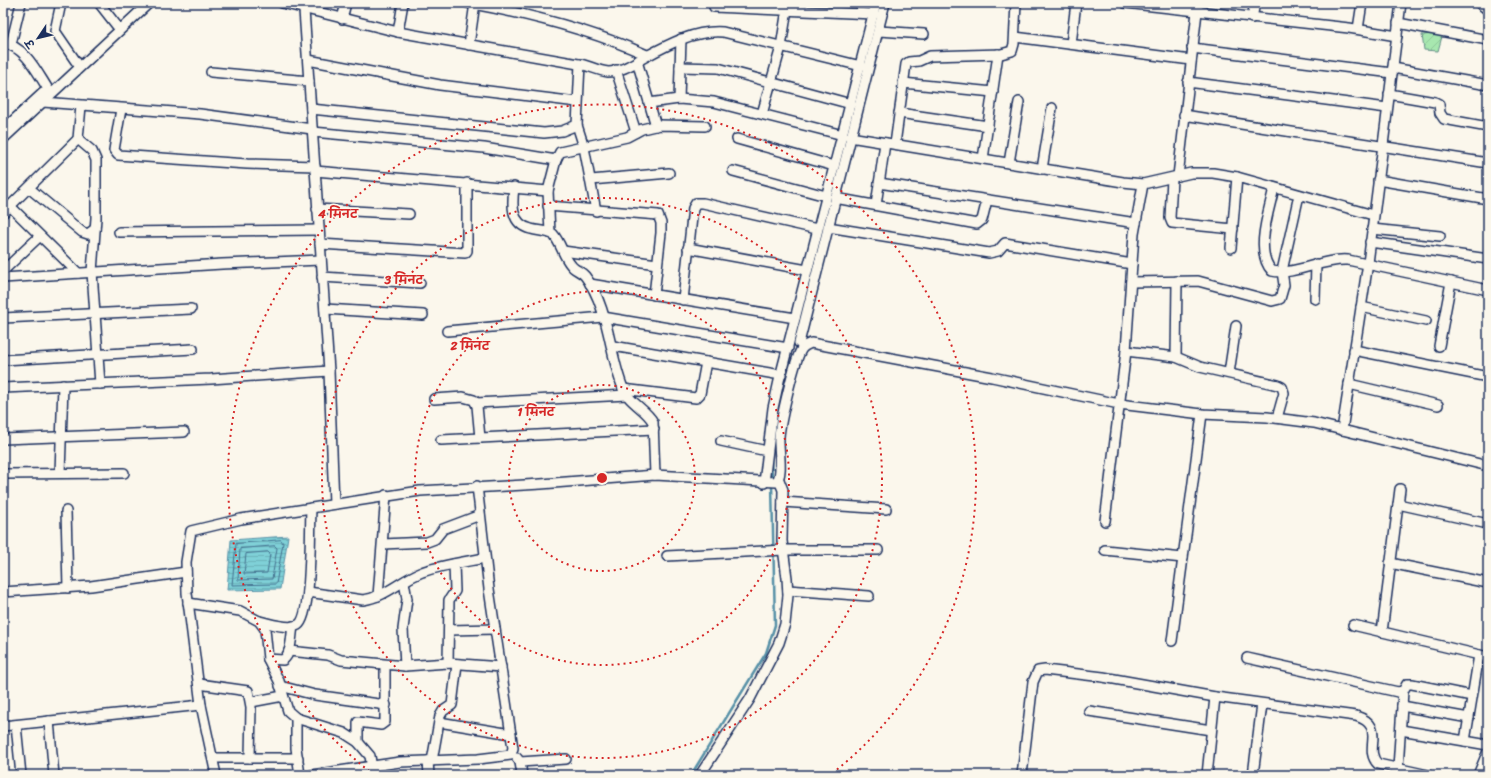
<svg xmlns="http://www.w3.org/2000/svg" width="1491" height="778" font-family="Sriracha,'Playpen Sans Deva',sans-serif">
	<defs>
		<pattern id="garden-furrows" width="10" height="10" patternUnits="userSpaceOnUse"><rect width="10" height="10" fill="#a7e7af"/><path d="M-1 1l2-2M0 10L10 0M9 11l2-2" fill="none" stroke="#8fc699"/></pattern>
		<pattern id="water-rules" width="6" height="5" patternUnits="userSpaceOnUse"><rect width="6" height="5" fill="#7fd0d7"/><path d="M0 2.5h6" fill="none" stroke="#6db3bb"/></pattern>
	</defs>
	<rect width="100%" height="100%" fill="#fbf7ec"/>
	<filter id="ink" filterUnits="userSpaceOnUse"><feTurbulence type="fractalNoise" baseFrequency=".025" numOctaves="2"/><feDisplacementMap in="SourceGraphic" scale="8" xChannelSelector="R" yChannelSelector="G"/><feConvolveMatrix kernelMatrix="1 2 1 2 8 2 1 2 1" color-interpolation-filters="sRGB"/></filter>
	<g filter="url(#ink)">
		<polygon fill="url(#garden-furrows)" stroke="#618b86" points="1443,33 1438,51 1424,50 1422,35"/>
		<polygon fill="url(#water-rules)" stroke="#5790a7" points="288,536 280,589 227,590 231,540"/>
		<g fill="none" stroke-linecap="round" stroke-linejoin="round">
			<g stroke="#436f8e" stroke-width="1">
				<polygon points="281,540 283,543 276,584 232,585 236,544"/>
				<polygon points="275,546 277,548 272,579 238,580 240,549"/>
				<polygon points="268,552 270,554 267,573 244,574 246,554"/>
			</g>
			<g stroke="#5790a7" stroke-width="2.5">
				<polyline points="855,101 858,91"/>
				<polyline points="837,173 851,120"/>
				<polyline points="771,456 772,479"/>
				<polyline points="691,775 766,653 775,625 772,484"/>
			</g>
			<defs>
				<g id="minor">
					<polyline points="61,3 55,31 77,63"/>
					<polyline points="99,3 117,26"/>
					<path d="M282,3L398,32L584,65C591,67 600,71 608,72C621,72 634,63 645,57C669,44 695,30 723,32L861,66"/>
					<path d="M468,3C529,14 591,30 647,55"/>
					<polyline points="1125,3 1349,28 1397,36"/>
					<polyline points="1479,3 1488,10"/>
					<polyline points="714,7 874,14"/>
					<polyline points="304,10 329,371 334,504"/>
					<polyline points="1252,18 1255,3"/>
					<polyline points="342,19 346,3"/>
					<polyline points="1398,23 1488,40"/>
					<polyline points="1358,29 1362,3"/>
					<polyline points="879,31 924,34"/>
					<polyline points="398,32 403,3"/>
					<polyline points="1015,37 1191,60"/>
					<path d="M3,43C25,46 37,72 48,89"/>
					<polyline points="11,44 21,3"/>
					<polyline points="1071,44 1076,3"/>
					<polyline points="469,45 475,3"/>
					<polyline points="1192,48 1392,73"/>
					<polyline points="308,60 440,85 577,102"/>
					<polyline points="637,61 656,126"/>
					<polyline points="580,64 577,125 584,147 596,211"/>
					<polyline points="680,67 718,68 851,104"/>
					<polyline points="1393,68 1488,85"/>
					<polyline points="616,70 636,132"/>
					<polyline points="211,72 309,81"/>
					<polyline points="1188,82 1387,108"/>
					<polyline points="903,83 993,92"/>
					<polyline points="1389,94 1435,102 1439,104 1440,113 1444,119 1488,127"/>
					<polyline points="679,99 681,39"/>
					<polyline points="43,102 200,114 312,129"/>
					<polyline points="649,103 679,99 714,102 843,135"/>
					<polyline points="121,109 114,150 118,155 247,164 315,166"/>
					<polyline points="311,109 544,133 562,131 577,125"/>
					<polyline points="899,113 988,126"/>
					<polyline points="762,114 781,47 788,3"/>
					<polyline points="1184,115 1488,163"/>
					<polyline points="3,130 43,93"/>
					<polyline points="313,132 484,148 556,160"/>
					<polyline points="850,137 1123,182 1143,184 1191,173 1213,173 1237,177 1373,215"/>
					<polyline points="3,139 149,3"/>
					<polyline points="78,139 92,151 96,160 96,218 92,272 100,384"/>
					<polyline points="737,139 834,166"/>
					<polyline points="895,144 906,64 909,62 919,61 930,56 1001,54 1012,51 1014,44 1016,3"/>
					<polyline points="983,159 998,54"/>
					<polyline points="1009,163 1019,102"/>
					<polyline points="1042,169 1052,108"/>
					<polyline points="315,171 548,191"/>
					<polyline points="733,171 826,196"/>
					<polyline points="1178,176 1198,3"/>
					<polyline points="1172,178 1170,218 1172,223 1233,229"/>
					<polyline points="591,180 669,173"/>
					<polyline points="1378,180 1488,199"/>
					<polyline points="879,183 1136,223"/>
					<path d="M514,187C512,204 510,224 531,229C538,231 546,231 553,234C561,243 563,256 571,265C574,270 581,271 585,276C609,307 609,354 623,388C629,403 646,409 653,422L655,475"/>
					<polyline points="29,188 82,232 88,234 95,229"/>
					<path d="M1274,188C1269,211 1254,252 1272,271C1294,276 1323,258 1348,260L1488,290"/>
					<polyline points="835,198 977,224 982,220 987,200"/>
					<polyline points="876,205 885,143"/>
					<polyline points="10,206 78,273"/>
					<polyline points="548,206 658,215 661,223 661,233 654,295"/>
					<polyline points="317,209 409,214"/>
					<polyline points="3,213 78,139 81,106"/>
					<polyline points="828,227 989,253 998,251 1005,243 1011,244 1132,264"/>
					<polyline points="1372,229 1440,236"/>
					<polyline points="119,232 319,230"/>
					<polyline points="550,233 548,191 556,160 560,152 627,137 642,129 659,125 705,126"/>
					<polyline points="1370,242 1488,259"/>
					<polyline points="320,244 465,253 467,251 467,183"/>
					<polyline points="688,248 807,270"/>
					<polyline points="1231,248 1237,177"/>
					<polyline points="563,251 657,264"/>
					<polyline points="3,271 40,236"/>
					<polyline points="322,277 420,283"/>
					<polyline points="3,278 222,264 321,260"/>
					<polyline points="1131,282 1198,281 1272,301 1280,299 1284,285 1282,271 1299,195"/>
					<polyline points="590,284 795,318"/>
					<polyline points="1315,299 1316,264"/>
					<polyline points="683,300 693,208 696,203 703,203 817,229"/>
					<polyline points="1361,307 1426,321"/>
					<polyline points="325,309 423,315"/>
					<polyline points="3,318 191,309"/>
					<polyline points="447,331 603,317 788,348"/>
					<polyline points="799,343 885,3"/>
					<polyline points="613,346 781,375"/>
					<polyline points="1439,346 1451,282"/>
					<polyline points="1354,350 1488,377"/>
					<polyline points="1126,351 1176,357 1200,367 1278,385 1282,387 1284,393 1277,418"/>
					<polyline points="1176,357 1177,281"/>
					<polyline points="3,360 193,349"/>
					<polyline points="1229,373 1236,326"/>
					<polyline points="1349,384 1438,405"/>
					<polyline points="3,388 211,379 329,371"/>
					<polyline points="623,389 696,398 700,394 706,362"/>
					<polyline points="434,399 463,397 474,400 477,406 480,438"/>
					<polyline points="476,403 627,395"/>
					<polyline points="1342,430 1368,263 1401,3"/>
					<polyline points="3,439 184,432"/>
					<polyline points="441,440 654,429"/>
					<polyline points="721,441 767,451"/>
					<polyline points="60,473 63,385"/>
					<polyline points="3,474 124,473"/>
					<polyline points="764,483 773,408 779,381 876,3"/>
					<polyline points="783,502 886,509"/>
					<polyline points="1398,504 1488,524"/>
					<polyline points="66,511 68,588"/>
					<polyline points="1105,521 1126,351 1134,234 1143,184"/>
					<polyline points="383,544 427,542 435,539 443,529 480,515"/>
					<polyline points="1105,550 1183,558"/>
					<polyline points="667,556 784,550 878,550"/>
					<polyline points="1390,563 1488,583"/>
					<polyline points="404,582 407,599 403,629 405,666"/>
					<polyline points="788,590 869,596"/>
					<polyline points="3,592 91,586 186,572"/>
					<path d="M308,592L363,600C386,597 401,580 422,572C442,565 464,562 485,558"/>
					<polyline points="378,596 386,495"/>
					<polyline points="188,603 240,611 259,621 265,629 268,659 279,681 288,711 296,718 344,733 358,742 370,756 373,775"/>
					<path d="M259,621C269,623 289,630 298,625C312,617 310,527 311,508"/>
					<polyline points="1353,625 1488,657"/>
					<polyline points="449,630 495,629"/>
					<polyline points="1382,632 1400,489"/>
					<polyline points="1172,641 1202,414"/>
					<polyline points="289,651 328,655 341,660 405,666 448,663 501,667"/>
					<polyline points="1247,658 1398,692 1403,691 1407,684 1412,684 1472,696"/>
					<path d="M268,659L283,660C292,653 291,637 293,626"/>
					<polyline points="448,663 449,600 455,591 454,564"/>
					<polyline points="199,684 248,691 251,707 250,758"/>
					<polyline points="280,686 315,695 386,705"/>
					<polyline points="251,702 283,696"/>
					<polyline points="1402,706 1469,718"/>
					<polyline points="1089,711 1211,730"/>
					<polyline points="296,718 296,748 300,775"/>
					<polyline points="49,721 54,775"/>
					<polyline points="439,722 511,734"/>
					<polyline points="16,725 21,775"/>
					<polyline points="3,726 201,705"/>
					<polyline points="1401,730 1488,745"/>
					<polyline points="1465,741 1479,655"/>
					<polyline points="358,742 358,722 381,725 385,722 385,665"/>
					<polyline points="213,758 298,758"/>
					<polyline points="517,758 520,762 522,775"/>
					<polyline points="428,761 429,775"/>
					<polyline points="432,761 440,716 443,711 452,705 457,664"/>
					<polyline points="520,762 566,759"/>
					<polyline points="1398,768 1403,691"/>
					<path d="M216,775L201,705L187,593L186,562L191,531L241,519L420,491L541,484L655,475L776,482C784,475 778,449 779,437C780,422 794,362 801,350C803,346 806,345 811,343L992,377L1119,404L1202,414L1267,417L1314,423L1488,466"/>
					<polyline points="312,775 400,762 478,759 511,755 513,748 489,589 477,486"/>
					<polyline points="700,775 750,699 779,643 785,624 788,595 787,578 782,541 783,490 779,480"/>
					<path d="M1022,775L1033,682L1038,671L1045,670L1103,677L1215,697L1356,716C1388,726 1362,749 1378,764L1428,775"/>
					<polyline points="1207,775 1215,697"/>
					<polyline points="1253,775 1262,704"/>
					<polyline points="1478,775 1488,751"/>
				</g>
			</defs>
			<use href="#minor" stroke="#1b2f5e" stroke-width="12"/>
			<use href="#minor" stroke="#fbf7ec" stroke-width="9"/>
		</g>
	</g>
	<g fill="none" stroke="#d62828" stroke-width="2" stroke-dasharray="2 4">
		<circle cx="602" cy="478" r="93"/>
		<circle cx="602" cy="478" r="187"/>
		<circle cx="602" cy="478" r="280"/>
		<path d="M374 775A374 374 0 1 1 830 775"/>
	</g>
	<circle cx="602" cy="478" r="6" fill="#d62828" stroke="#fbf7ec" stroke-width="2"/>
	<g font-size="12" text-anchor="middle" font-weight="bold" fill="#d62828" stroke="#fbf7ec" stroke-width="3" stroke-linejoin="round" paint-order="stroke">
		<text x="338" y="218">4 मिनट</text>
		<text x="404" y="284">3 मिनट</text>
		<text x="470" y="350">2 मिनट</text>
		<text x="536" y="416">1 मिनट</text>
	</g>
	<rect width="1491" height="778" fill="none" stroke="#fbf7ec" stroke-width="16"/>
	<rect x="8" y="8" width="1475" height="762" fill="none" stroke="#1b2f5e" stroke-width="1.5" filter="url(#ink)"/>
	<g transform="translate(38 38) rotate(235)" stroke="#fbf7ec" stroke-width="3" paint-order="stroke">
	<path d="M0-3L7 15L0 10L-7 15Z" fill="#1b2f5e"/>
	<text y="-6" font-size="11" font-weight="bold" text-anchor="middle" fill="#1b2f5e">उ</text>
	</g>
</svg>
